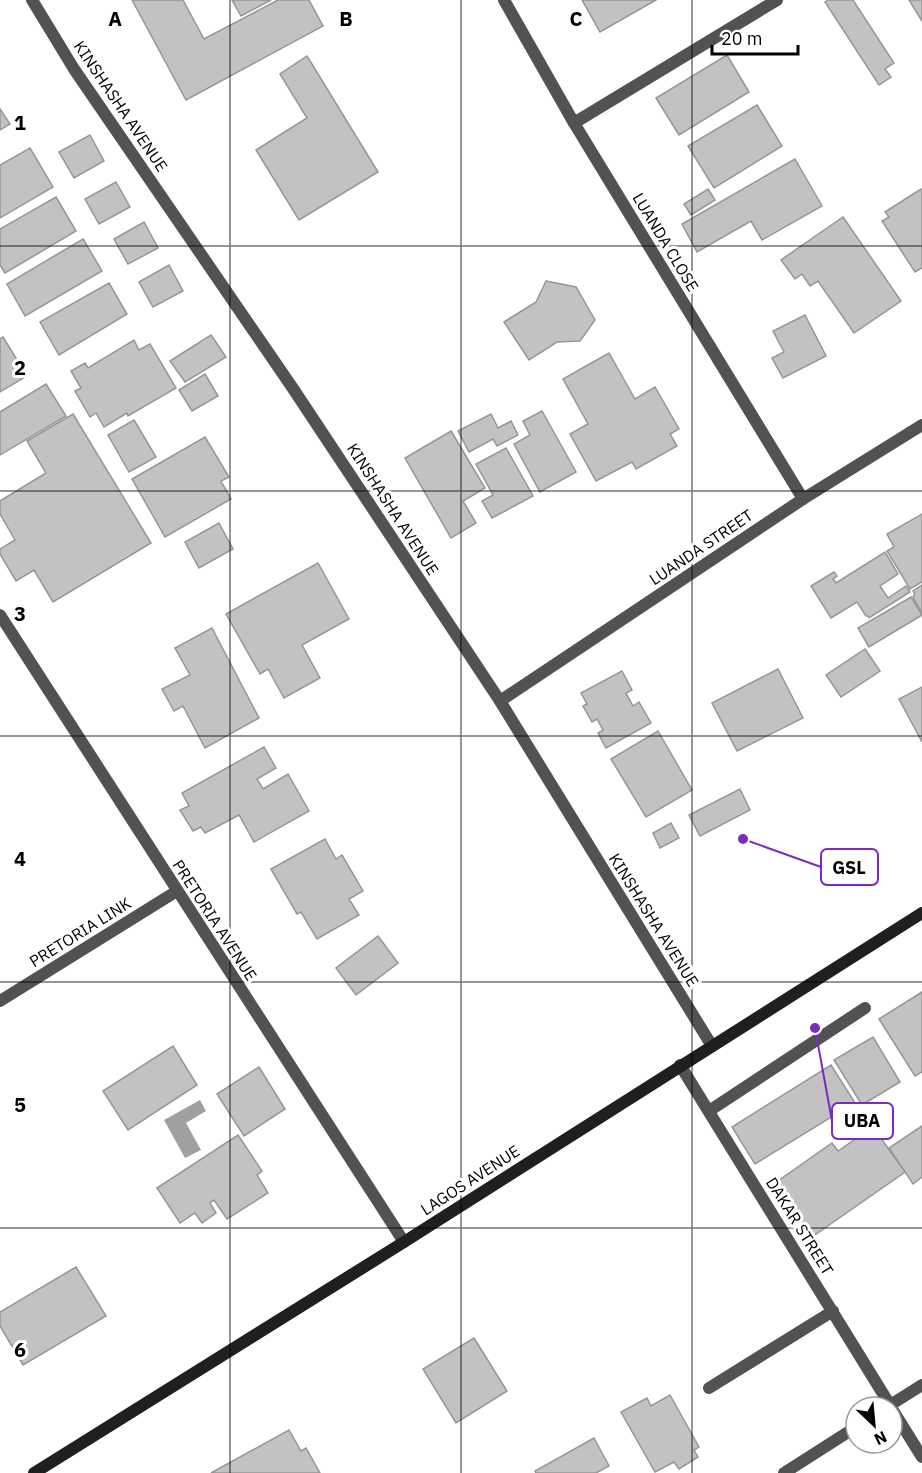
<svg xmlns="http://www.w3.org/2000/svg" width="922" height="1473" font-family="'IBM Plex Sans',sans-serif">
	<rect width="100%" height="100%" fill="#fff"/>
	<polygon fill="#a0a0a0" points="200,1100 206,1111 186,1123 201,1150 185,1158 164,1120"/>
	<g fill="#c2c2c2" stroke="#969696" stroke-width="1.5">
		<polygon points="132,0 183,0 204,39 278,0 309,0 323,26 186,100"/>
		<polygon points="232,0 271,0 241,16"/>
		<polygon points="582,0 656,0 600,32"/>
		<polygon points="828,0 853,0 894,63 885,69 891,77 879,85 825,2"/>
		<polygon points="909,0 922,0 922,21"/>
		<polygon points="727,55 749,92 679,135 656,98"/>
		<polygon points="307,56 378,172 299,220 256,150 307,118 280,74"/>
		<polygon points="757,105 782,146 714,188 688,146"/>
		<polygon points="0,109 10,124 0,130"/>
		<polygon points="90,135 104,161 74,178 59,152"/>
		<polygon points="30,148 53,187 0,218 0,165"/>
		<polygon points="795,159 822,206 762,240 751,221 697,252 682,224"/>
		<polygon points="116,182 130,207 99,224 85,199"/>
		<polygon points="708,189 715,200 691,215 684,204"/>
		<polygon points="921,189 922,190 922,268 915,272 882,221 889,217 885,212"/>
		<polygon points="56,197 76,231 5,273 0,265 0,229"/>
		<polygon points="843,217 901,301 854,333 818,281 810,286 802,274 795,279 781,260"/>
		<polygon points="144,222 158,248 128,264 114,239"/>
		<polygon points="83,239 102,271 25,316 7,284"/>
		<polygon points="169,265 183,291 153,307 139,282"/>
		<polygon points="546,281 576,287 595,320 580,341 557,342 529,360 504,322 536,302"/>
		<polygon points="109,283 127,314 59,355 40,322"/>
		<polygon points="805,315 826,356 783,378 772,358 784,352 773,331"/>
		<polygon points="211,335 226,357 185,382 170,361"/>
		<polygon points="3,337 27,376 0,392 0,339"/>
		<polygon points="134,340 139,350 150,344 176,388 128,416 127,413 104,427 96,413 90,417 75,391 81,388 71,371 85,363 88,368"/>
		<polygon points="609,353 635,399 655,387 679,429 670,434 677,446 636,469 632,462 596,481 570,434 588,424 563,379"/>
		<polygon points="205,374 218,396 192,411 179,390"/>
		<polygon points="46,384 66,416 0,455 0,412"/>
		<polygon points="542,411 576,472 540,492 514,444 530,435 523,421"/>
		<polygon points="73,414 151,543 53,602 34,570 16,581 0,554 0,549 15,540 0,514 0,501 46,473 27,441"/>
		<polygon points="491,414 498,428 511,421 518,435 497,446 493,439 469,452 458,431"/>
		<polygon points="134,420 156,457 129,472 108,435"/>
		<polygon points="451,431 485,488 463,501 476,523 451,538 405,458"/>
		<polygon points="205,437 229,477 221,481 231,499 165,537 132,479"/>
		<polygon points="506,448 533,496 492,518 482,501 493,495 476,464"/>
		<polygon points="922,514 922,582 910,589 887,551 894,547 887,534"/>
		<polygon points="219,523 233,549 199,568 185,542"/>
		<polygon points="885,552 898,574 880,586 888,598 906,586 910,592 869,618 868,616 866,616 857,602 831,618 811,586 834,572 837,576 833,579 836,583"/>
		<polygon points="318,563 349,619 302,645 320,678 284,698 268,669 260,674 226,614"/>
		<polygon points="922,585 922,613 913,597 915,594 913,591"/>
		<polygon points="911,597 922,615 869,647 858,628"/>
		<polygon points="212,628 259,718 205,748 183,706 174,711 162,689 190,675 175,648"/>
		<polygon points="865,649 880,671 841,697 826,675"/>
		<polygon points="778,669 803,718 737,751 712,703"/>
		<polygon points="622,671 632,690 626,693 633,706 639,702 651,723 606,748 598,733 603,730 597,719 592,722 583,706 587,704 581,693"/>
		<polygon points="922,687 922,742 899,699"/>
		<polygon points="658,731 692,790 646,817 611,759"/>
		<polygon points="264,747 276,768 257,779 263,789 288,774 309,811 254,842 239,815 205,833 201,827 193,831 180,810 189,806 182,793"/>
		<polygon points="740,789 750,810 700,836 689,815"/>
		<polygon points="671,823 679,838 660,848 653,833"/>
		<polygon points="325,839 336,859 342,855 363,891 349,899 359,915 317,939 301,912 297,914 271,869"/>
		<polygon points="378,936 398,963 356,995 336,968"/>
		<polygon points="922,992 922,1072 915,1076 879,1019"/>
		<polygon points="873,1037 900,1082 862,1105 834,1060"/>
		<polygon points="173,1046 197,1085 128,1130 103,1091"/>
		<polygon points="831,1065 857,1106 838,1118 836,1114 755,1164 732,1127"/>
		<polygon points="259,1067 285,1109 244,1136 217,1094"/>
		<polygon points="922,1126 922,1177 913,1184 889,1148"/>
		<polygon points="873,1127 905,1172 812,1237 775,1183 832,1143 838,1151"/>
		<polygon points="238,1135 262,1171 257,1175 268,1193 227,1219 214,1200 210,1203 216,1213 202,1223 195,1213 180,1223 157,1188"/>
		<polygon points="76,1267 106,1316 23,1365 0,1326 0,1312"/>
		<polygon points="474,1338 507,1391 456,1423 423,1369"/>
		<polygon points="670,1395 699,1447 694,1450 698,1457 679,1469 674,1462 655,1472 621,1412 647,1398 651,1406"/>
		<polygon points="289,1430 301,1451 306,1448 320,1473 211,1473"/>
		<polygon points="594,1438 609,1466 596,1473 536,1473 535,1471"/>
	</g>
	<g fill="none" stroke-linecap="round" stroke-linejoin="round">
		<g stroke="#525252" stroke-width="12">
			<polyline points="574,123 777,0"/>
			<polyline points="709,1111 865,1008"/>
			<polyline points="709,1388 833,1311"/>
			<polyline points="892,1409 922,1457"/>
		</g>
		<g stroke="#525252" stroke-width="12">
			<polyline points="32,0 74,69 294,390 500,701 712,1046"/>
			<polyline points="504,0 574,123 803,499"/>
			<polyline points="0,615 404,1242"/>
			<polyline points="500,701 803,499 922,425"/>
			<polyline points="0,1001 177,891"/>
			<polyline points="680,1065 890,1405"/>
			<polyline points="887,1407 922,1385"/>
			<polyline points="784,1473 856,1427"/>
		</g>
		<polyline stroke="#1f1f1f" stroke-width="12" points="34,1473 404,1242 922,913"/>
	</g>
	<path fill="none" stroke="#000" stroke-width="1.5" stroke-opacity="0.55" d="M230,0V1473M461,0V1473M692,0V1473M0,246H922M0,491H922M0,736H922M0,982H922M0,1228H922"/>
	<g text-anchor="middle" stroke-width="6" stroke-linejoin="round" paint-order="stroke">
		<g font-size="16" fill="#000" stroke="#fff">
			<text transform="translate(121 106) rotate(56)" y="6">KINSHASHA AVENUE</text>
			<text transform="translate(666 242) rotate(59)" y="6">LUANDA CLOSE</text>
			<text transform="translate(393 509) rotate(57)" y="6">KINSHASHA AVENUE</text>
			<text transform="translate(701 547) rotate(-34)" y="6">LUANDA STREET</text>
			<text transform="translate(215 920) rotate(57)" y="6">PRETORIA AVENUE</text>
			<text transform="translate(654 920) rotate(58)" y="6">KINSHASHA AVENUE</text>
			<text transform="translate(80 932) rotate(-32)" y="6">PRETORIA LINK</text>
			<text transform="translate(470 1180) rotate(-33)" y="6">LAGOS AVENUE</text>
			<text transform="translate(800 1226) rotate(58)" y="6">DAKAR STREET</text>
		</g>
	</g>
	<g font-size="20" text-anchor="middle" font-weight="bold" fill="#000" stroke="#fff" stroke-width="6" stroke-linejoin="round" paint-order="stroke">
		<text x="115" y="26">A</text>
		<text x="346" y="26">B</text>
		<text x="576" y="26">C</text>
		<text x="20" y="130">1</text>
		<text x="20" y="375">2</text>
		<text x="20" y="621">3</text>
		<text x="20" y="866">4</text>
		<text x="20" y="1112">5</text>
		<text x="20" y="1357">6</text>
	</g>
	<path fill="none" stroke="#7b2cbf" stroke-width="2" d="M743 839L821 867M815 1028L832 1121"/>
	<g fill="#7b2cbf" stroke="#fff" stroke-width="2">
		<circle cx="743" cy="839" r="6"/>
		<circle cx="815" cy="1028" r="6"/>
	</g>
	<g fill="#fff" stroke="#7b2cbf" stroke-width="2">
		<rect x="821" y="849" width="57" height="36" rx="6"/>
		<rect x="832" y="1103" width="61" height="36" rx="6"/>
	</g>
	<g font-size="18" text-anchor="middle" font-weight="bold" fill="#000">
		<text x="849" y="874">GSL</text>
		<text x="862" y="1127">UBA</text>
	</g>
	<g transform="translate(874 1425) rotate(154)"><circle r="28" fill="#ffffff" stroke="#999999" stroke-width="1.5"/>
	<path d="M0-4.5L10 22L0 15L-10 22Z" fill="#000000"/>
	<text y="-9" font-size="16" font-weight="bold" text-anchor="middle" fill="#000000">N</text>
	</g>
	<path d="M712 45v9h86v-9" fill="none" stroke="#000000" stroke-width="3"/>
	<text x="721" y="45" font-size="18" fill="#000000" stroke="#ffffff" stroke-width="4.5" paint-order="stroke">20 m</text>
</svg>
